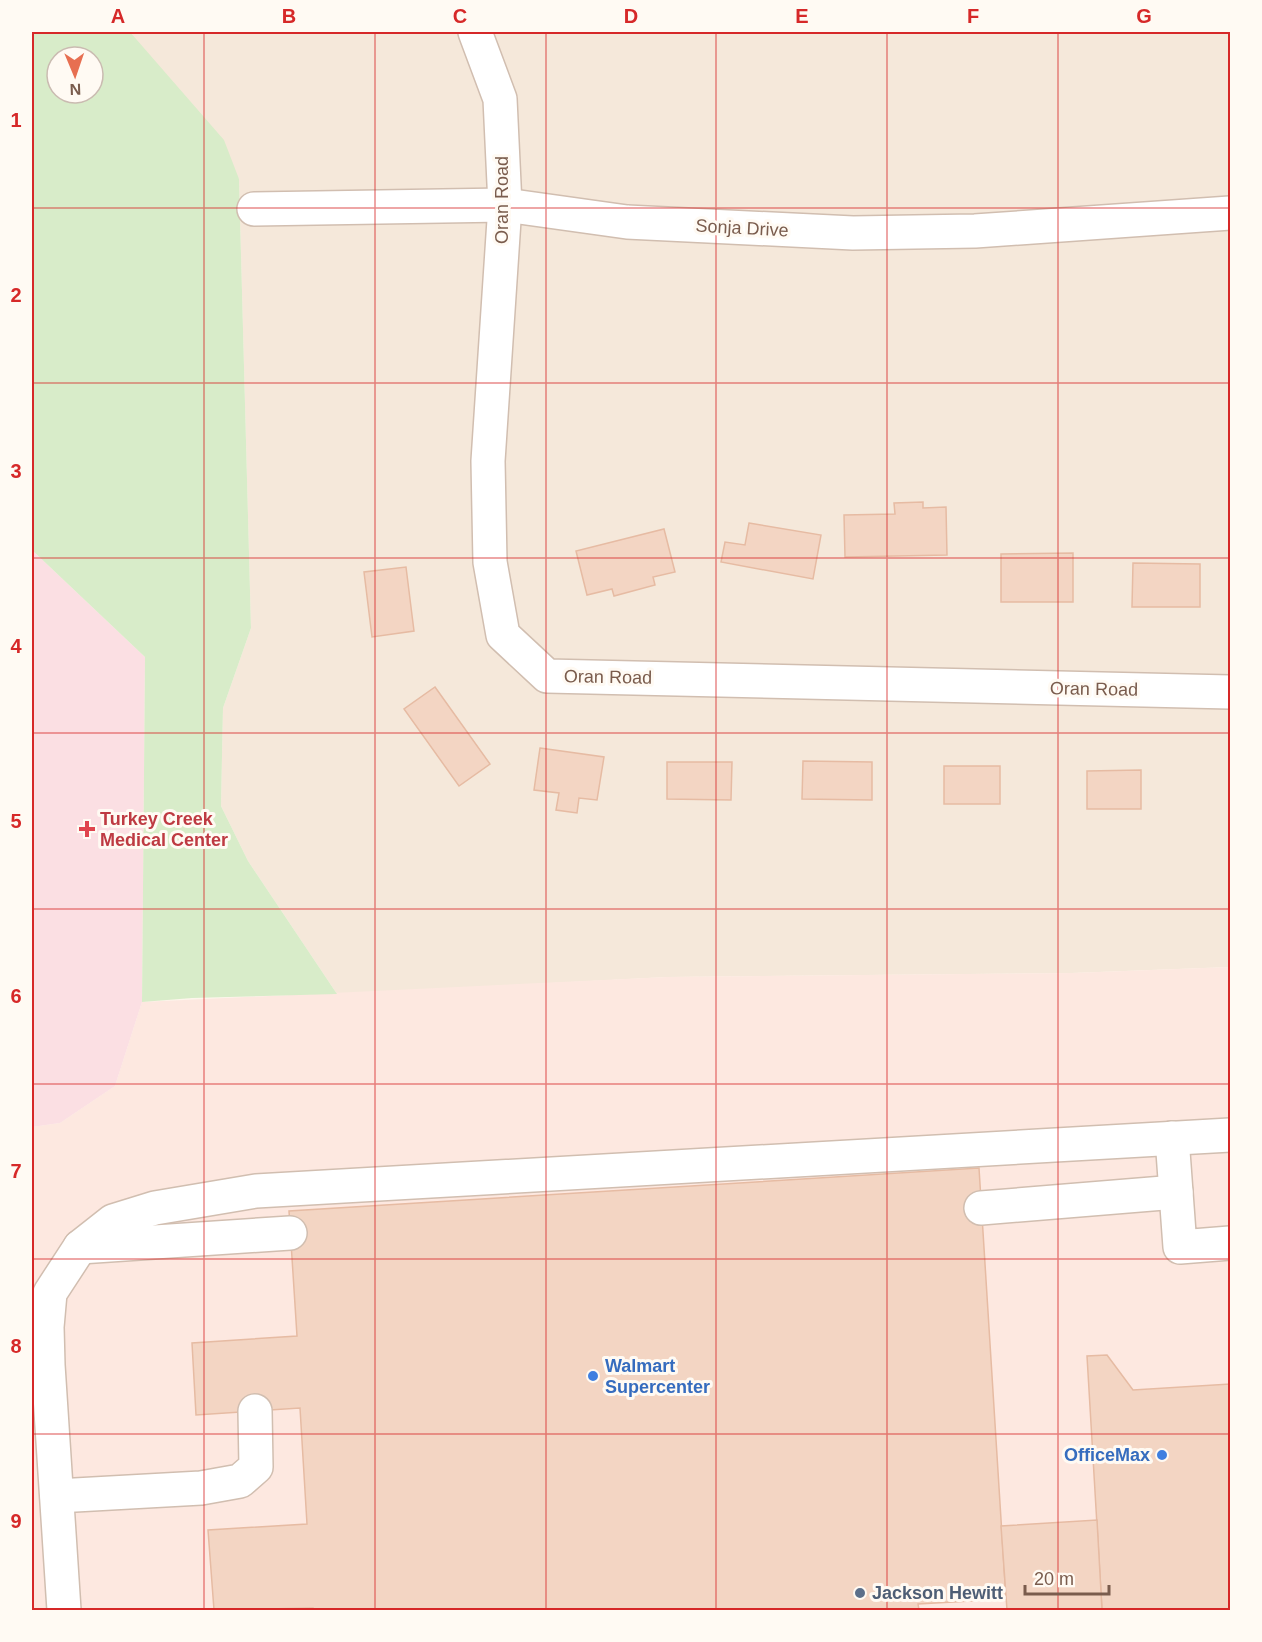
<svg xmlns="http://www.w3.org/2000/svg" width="1262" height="1642" font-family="Arial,sans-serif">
	<rect width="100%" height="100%" fill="#fdf6ec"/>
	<polygon fill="#f5e8da" points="130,32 1230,32 1230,967 1072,973 667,977 337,994 248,861 221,806 223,708 251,628 239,179"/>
	<polygon fill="#fde8e0" points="1230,967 1230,1610 32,1610 32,1127 60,1123 115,1086 142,1002 667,977 1072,973"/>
	<polygon fill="#fbdfe3" points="32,550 145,657 142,1002 115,1086 60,1123 32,1127"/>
	<path fill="#d8ecc9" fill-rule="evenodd" d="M32,32H130L224,140L239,179L251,628L223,708L221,806L248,861L337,994L192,998L142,1002L145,657L32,550ZM57,57H93V93H57Z"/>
	<g fill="#f3d5c3" stroke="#e6bba3" stroke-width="1.5">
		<polygon points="923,502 923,508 946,507 947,555 845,557 844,515 895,514 894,503"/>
		<polygon points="749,523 821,535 813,579 721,562 725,542 745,545"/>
		<polygon points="664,529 675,572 653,577 655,585 614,596 612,589 587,595 576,551"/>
		<polygon points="1073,553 1073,602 1001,602 1001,554"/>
		<polygon points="1133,563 1200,564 1200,607 1132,607"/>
		<polygon points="406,567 414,631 372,637 364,572"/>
		<polygon points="435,687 490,764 459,786 404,709"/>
		<polygon points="540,748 604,757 597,800 579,798 577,813 556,810 559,793 534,790"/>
		<polygon points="803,761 872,762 872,800 802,799"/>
		<polygon points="667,762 732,762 731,800 667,799"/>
		<rect x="944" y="766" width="56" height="38"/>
		<polygon points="1141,770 1141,809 1087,809 1087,771"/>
		<polygon points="979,1168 1006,1599 918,1604 919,1610 313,1610 313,1608 214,1610 208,1530 307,1524 300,1408 196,1415 192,1343 297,1336 289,1211"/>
		<polygon points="1107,1355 1133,1390 1230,1384 1230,1610 1102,1610 1087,1356"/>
		<polygon points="1097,1520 1102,1610 1007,1610 1001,1526"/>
	</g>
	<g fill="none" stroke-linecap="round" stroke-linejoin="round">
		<defs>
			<g id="minor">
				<polyline points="475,32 500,99 505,205 488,461 490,562 503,635 547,676 1230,692"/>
				<polyline points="254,209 505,205 627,222 853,233 975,231 1230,213"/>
				<polyline points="1172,1138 1180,1247 1230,1243"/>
				<polyline points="981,1208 1176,1192"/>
				<polyline points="80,1247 290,1233"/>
				<polyline points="57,1496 201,1488 240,1481 256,1467 255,1411"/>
				<polyline points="64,1610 48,1365 47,1327 50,1293 80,1247 113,1221 155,1208 256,1191 1230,1135"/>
			</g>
		</defs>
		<use href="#minor" stroke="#d1beb0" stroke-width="36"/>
		<use href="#minor" stroke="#fff" stroke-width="33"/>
	</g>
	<path fill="none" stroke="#d62828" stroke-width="1.5" stroke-opacity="0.55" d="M204,32V1610M375,32V1610M546,32V1610M716,32V1610M887,32V1610M1058,32V1610M32,208H1230M32,383H1230M32,558H1230M32,733H1230M32,909H1230M32,1084H1230M32,1259H1230M32,1434H1230"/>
	<path fill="#e0444e" stroke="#fffaf3" stroke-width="2" d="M84 820h6v6h6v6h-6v6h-6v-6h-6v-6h6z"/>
	<g fill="#3f7fe0" stroke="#fffaf3" stroke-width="2">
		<circle cx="593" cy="1376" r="6"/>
		<circle cx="1162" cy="1455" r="6"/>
	</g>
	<circle fill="#5c6f8a" stroke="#fffaf3" stroke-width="2" cx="860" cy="1593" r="6"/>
	<g text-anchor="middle" stroke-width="6" stroke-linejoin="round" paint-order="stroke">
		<g font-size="18" fill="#7a5c4d" stroke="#fffaf3">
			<text transform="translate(502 200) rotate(-90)" y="6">Oran Road</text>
			<text transform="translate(742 228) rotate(3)" y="6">Sonja Drive</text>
			<text transform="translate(608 677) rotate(1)" y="6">Oran Road</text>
			<text transform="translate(1094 689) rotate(1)" y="6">Oran Road</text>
		</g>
		<g font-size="18" font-weight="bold" fill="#be3a42" stroke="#fffaf3" text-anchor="start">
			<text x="100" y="825">Turkey Creek<tspan x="100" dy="21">Medical Center</tspan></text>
		</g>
		<g font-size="18" font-weight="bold" fill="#366cbe" stroke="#fffaf3" text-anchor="start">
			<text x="605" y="1372">Walmart<tspan x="605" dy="21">Supercenter</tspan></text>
			<text x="1150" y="1461" text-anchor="end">OfficeMax</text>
		</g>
		<g font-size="18" font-weight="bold" fill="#4e5e75" stroke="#fffaf3" text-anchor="start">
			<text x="872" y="1599">Jackson Hewitt</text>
		</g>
	</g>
	<rect width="1262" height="1642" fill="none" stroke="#fffaf3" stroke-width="66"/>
	<g transform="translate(75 75) rotate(178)"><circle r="28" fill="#fffaf3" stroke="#cabbb1" stroke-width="1.5"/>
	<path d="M0-4.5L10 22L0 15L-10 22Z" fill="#e76f51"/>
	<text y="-9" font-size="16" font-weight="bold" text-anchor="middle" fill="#7a5c4d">N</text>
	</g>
	<path d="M1025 1585v9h84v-9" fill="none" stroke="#7a5c4d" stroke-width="3"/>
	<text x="1034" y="1585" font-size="18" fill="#7a5c4d" stroke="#fffaf3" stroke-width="4.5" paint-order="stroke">20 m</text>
	<rect x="33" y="33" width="1196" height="1576" fill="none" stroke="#d62828" stroke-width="2"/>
	<g font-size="20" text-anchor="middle" font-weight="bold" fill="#d62828">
		<text x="118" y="23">A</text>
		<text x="289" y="23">B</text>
		<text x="460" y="23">C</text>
		<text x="631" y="23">D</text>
		<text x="802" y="23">E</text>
		<text x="973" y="23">F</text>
		<text x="1144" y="23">G</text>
		<text x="16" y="127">1</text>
		<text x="16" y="302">2</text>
		<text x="16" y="478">3</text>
		<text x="16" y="653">4</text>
		<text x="16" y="828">5</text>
		<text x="16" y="1003">6</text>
		<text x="16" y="1178">7</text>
		<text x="16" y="1353">8</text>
		<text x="16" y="1528">9</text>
	</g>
</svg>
